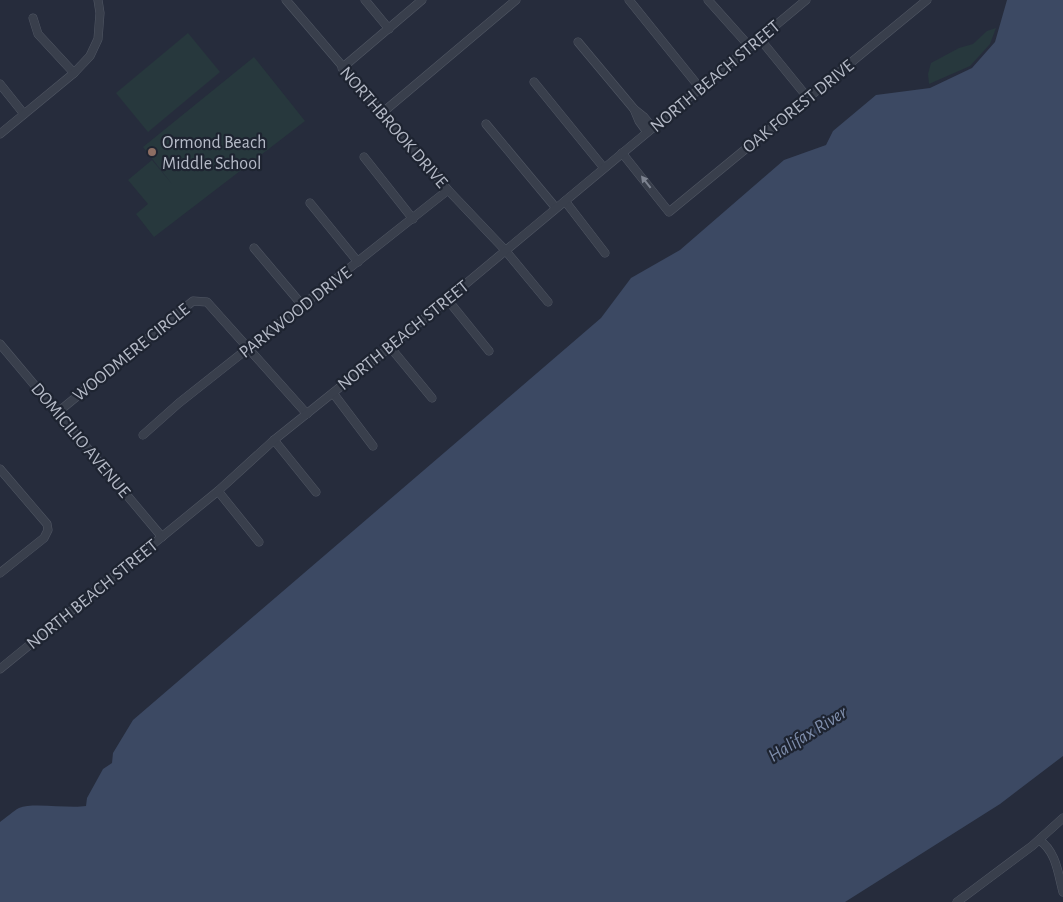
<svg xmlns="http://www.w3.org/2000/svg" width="1063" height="902" font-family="'Alegreya Sans',sans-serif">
	<rect width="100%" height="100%" fill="#262c3c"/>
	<g fill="#27383d">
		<polygon points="996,28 990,44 970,66 929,84 928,74 931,63 959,48 973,44 987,31"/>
		<polygon points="188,33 220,72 148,132 116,93"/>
		<polygon points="254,57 305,121 154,237 136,214 148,204 128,180 152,160 172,184 143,147"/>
	</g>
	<path fill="#3c4963" d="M1007,0H1063V756L1000,804L845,902H0V822C6,818 13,811 19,808C33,802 69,809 86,806L87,798L103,769L112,763L113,753L133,720L601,318L631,278L680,250L784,160L826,145L833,131L876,95L930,88L972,68L995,42Z"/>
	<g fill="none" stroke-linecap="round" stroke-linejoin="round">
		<defs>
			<g id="minor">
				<polyline points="286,0 448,190 505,250 548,302"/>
				<polyline points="365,0 389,29"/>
				<polyline points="629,0 700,88"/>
				<polyline points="708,0 750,47"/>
				<polyline points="33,18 38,34 74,73"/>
				<polyline points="760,39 808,98"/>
				<polyline points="578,42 634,109"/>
				<polyline points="342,68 422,0"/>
				<polyline points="534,82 604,168"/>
				<polyline points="0,84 24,114"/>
				<polyline points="382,113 516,0"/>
				<polyline points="486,124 556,208"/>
				<polyline points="647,132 639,121 634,109 644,117 653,128"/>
				<polyline points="0,134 74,73 90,56 98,39 100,13 98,0"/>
				<polyline points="622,153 669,212 927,0"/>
				<polyline points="364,157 413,219"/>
				<polyline points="565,201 605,253"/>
				<polyline points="310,203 358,262"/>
				<polyline points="254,248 303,306"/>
				<polyline points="447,299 489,351"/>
				<polyline points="0,344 162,537"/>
				<polyline points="390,347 432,398"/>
				<polyline points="333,393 373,446"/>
				<polyline points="58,412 193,301 207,302 307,414"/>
				<polyline points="143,435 179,403 448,190"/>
				<polyline points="274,440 316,492"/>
				<polyline points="0,469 47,524 48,530 44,538 0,573"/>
				<polyline points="218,491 259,542"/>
				<polyline points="0,669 218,491 274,440 390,347 806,0"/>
				<path d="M1039,840C1056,851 1058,873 1063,892"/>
				<polyline points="957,902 1032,846 1063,818"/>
			</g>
		</defs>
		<use href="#minor" stroke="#515764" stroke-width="9"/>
		<use href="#minor" stroke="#393f4c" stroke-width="8"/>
	</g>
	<defs><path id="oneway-solid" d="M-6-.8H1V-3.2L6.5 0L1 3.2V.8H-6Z" transform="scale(1.25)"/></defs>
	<use fill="#7d8390" href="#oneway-solid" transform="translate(646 182) rotate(-128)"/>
	<circle fill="#8d6e63" stroke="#1e2431" stroke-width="2" cx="152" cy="152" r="5"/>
	<g text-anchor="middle" stroke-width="4.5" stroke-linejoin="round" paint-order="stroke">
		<g font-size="18" fill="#b5bac7" stroke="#1e2431">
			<text transform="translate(715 76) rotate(-40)" y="6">NORTH BEACH STREET</text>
			<text transform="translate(798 106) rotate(-39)" y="6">OAK FOREST DRIVE</text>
			<text transform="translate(394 127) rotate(49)" y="6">NORTHBROOK DRIVE</text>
			<text transform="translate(295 312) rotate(-38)" y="6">PARKWOOD DRIVE</text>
			<text transform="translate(403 335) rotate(-39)" y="6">NORTH BEACH STREET</text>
			<text transform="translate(131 352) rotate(-39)" y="6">WOODMERE CIRCLE</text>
			<text transform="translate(81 440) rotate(50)" y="6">DOMICILIO AVENUE</text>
			<text transform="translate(92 594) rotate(-39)" y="6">NORTH BEACH STREET</text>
		</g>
		<g font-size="18" fill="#b5bac7" stroke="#1e2431" text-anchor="start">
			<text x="162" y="148">Ormond Beach<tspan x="162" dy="21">Middle School</tspan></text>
		</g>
		<g font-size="19" font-style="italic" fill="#7f8eac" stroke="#1e2431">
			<text transform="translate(807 733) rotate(-32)" y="7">Halifax River</text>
		</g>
	</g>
</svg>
